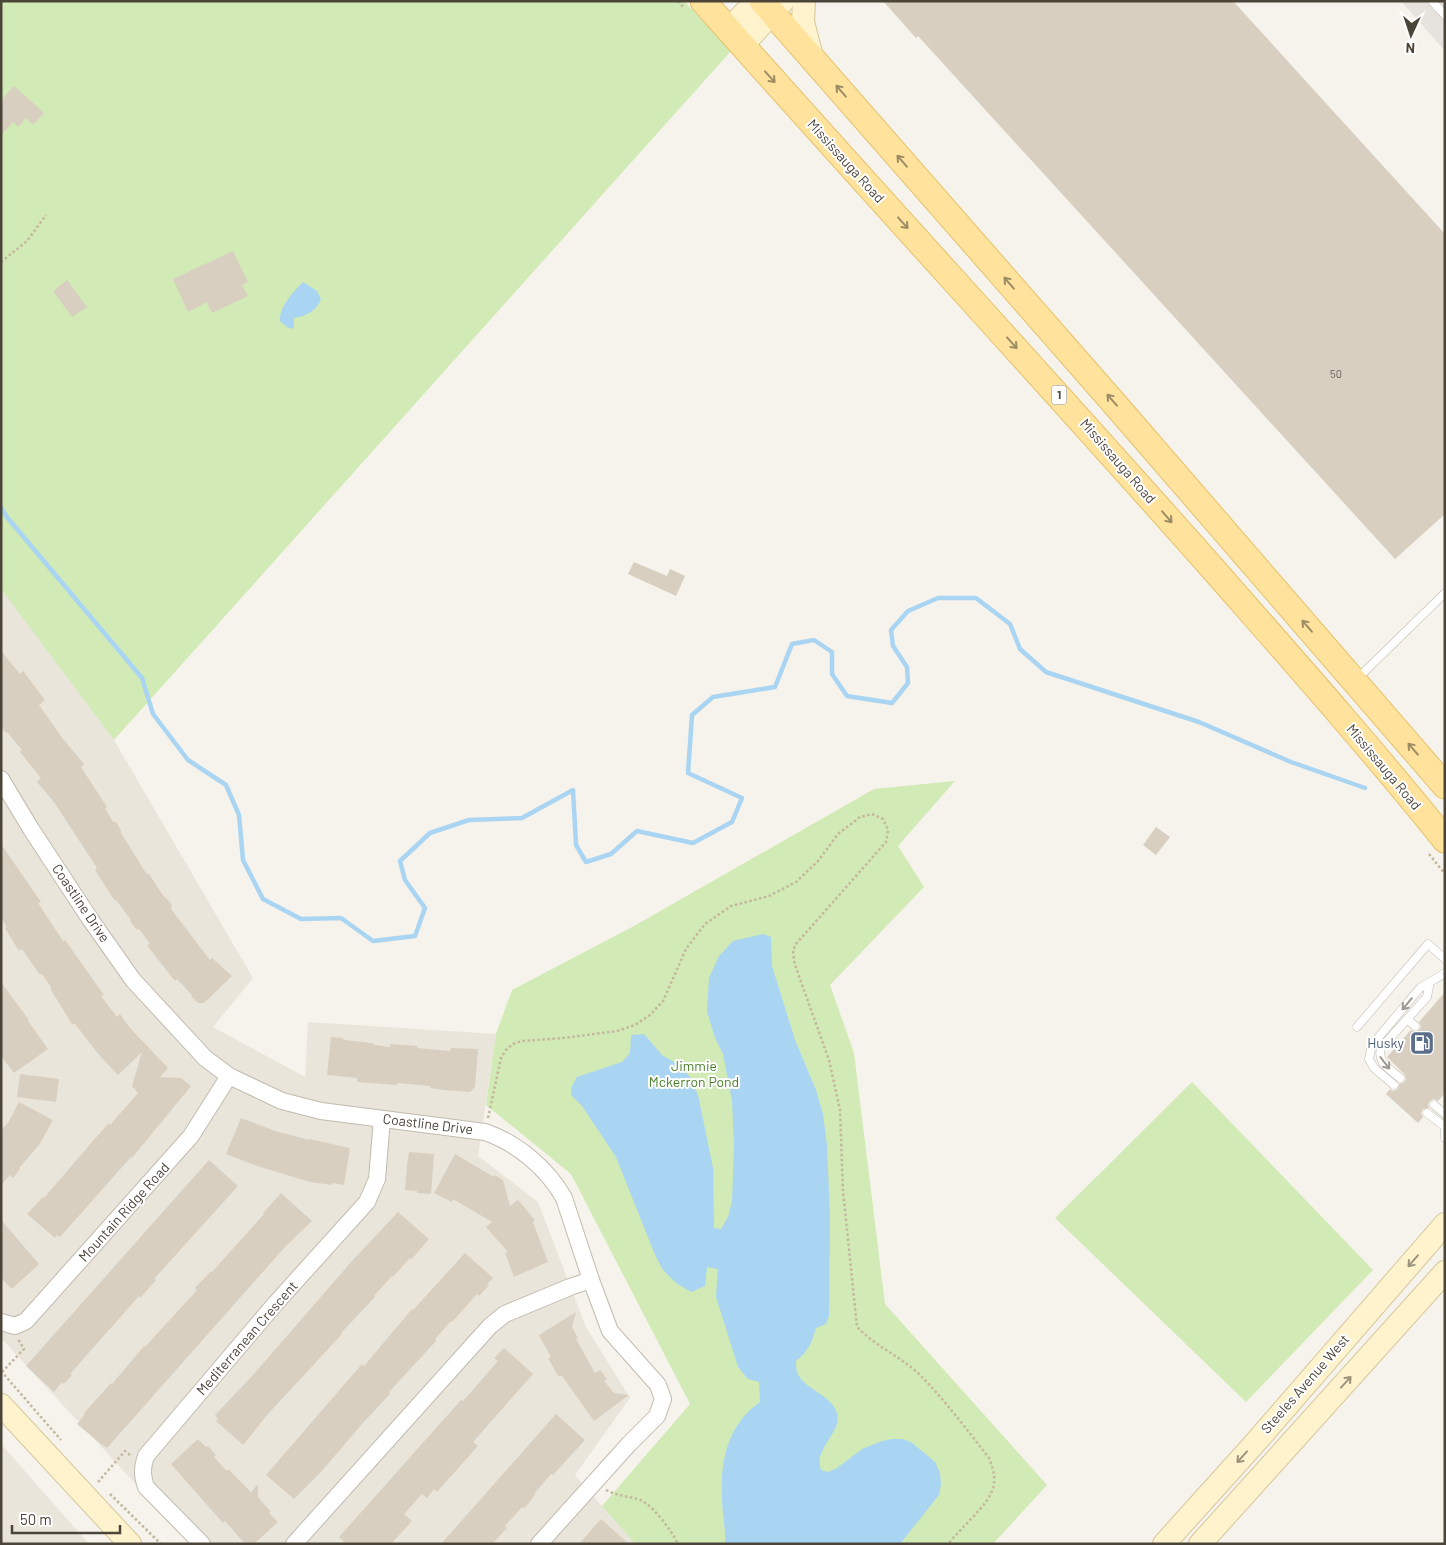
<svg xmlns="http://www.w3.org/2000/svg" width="1446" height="1545" font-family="Barlow,sans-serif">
	<rect width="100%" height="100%" fill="#f6f3ec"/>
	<g fill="#eae5da">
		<polygon points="1,589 114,740 253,978 213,1027 305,1077 308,1022 496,1034 478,1156 538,1202 586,1327 630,1398 575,1475 635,1544 191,1544 1,1338"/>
		<polygon points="1,1444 89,1544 1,1544"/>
	</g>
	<polygon fill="#e6e2dd" points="1401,1 1445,1 1445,51"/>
	<g fill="#d2eab5">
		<polygon points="1,1 684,1 731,51 114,740 1,589"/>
		<polygon points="955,781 898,846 924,887 830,985 854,1053 885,1304 1047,1485 993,1544 635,1544 602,1506 690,1404 571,1174 486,1105 496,1034 512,990 634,926 874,789"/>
		<polygon points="1192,1082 1373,1270 1246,1402 1055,1218"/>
	</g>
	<g fill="#a9d4f2">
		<path d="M303,282L317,291L321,299C316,311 307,316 294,318V329L287,327L280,321C279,307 294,291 303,282Z"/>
		<path d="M763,934L771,937L772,966L795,1040L816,1090L823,1114L827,1145L830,1218L829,1316L826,1324L816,1328C812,1342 808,1352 796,1361C796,1365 796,1372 799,1376C807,1390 831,1395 837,1413C843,1432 813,1448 821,1470L828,1472L837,1468L862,1449L882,1441L892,1439H902L911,1442L935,1462L940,1473L941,1484L939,1495L900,1544H725C726,1528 722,1513 722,1498C720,1461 728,1424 760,1402L759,1382L748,1379L738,1367L716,1297L718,1269L707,1267L705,1286L691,1292L676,1283L663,1270L655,1255L616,1157L582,1106L571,1095V1088L577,1077L622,1062L630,1053L631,1035L644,1034L663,1056L678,1064L690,1077L698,1095L713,1168L714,1228L721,1229L728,1217L732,1201L734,1146L732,1101L723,1054L715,1038L707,1011L709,978L719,956L733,941Z"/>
	</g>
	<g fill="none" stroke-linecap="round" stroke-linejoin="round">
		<polyline stroke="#a9d4f2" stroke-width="4.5" points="1,507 6,516 142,678 153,714 188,760 226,785 239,815 243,860 263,899 301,919 341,918 373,941 415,936 425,908 405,880 400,861 430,833 469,820 522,818 573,790 576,845 586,862 611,854 637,831 693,843 732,822 742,798 688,773 692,715 713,697 775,687 792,644 814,640 832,652 832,674 847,696 892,703 908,683 907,667 893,646 891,630 908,611 938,598 976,598 1010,624 1020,649 1046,672 1199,722 1291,762 1365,788"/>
	</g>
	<g fill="#d8cfc1">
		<polygon points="883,1 1233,1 1445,234 1445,514 1395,559 918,36 916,38"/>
		<polygon points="14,86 44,113 33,125 26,118 18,127 13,122 1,135 1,100"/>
		<polygon points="233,251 248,282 242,285 248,296 212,313 207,302 188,312 173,279"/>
		<polygon points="67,280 87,307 72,317 53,291"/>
		<polygon points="634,562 667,576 670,569 685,576 676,596 628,574"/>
		<polygon points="1,651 20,674 23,671 45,700 39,705 63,739 84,764 81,767 107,807 105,808 113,822 116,822 121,830 121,833 146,873 149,874 164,897 166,898 172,905 171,909 210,960 212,958 232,976 204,1003 198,1003 191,996 192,995 177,979 175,981 156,957 147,945 150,944 140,930 136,929 130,921 131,920 116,900 115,901 102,881 95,870 97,868 54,802 37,782 41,778 20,752 22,750 7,732 6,733 1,727"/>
		<polygon points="1156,827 1170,837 1156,855 1143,845"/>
		<polygon points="1,844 41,902 38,903 63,941 65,940 104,995 101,996 117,1017 120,1014 130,1028 168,1068 160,1077 181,1078 191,1086 132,1158 131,1157 60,1237 57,1235 55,1238 27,1214 43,1197 44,1198 92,1142 109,1123 110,1125 138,1093 132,1086 142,1052 118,1075 100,1056 75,1024 72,1024 51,990 51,987 42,974 40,975 22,949 19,951 5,928 7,927 1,918"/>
		<polygon points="1,982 29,1020 28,1021 48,1049 14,1073 1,1056"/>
		<polygon points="1445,992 1445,1093 1438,1101 1434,1099 1430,1101 1428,1105 1429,1108 1423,1109 1421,1113 1423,1117 1418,1123 1386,1094 1390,1089 1393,1091 1398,1089 1399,1084 1404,1082 1406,1079 1404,1074 1387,1057 1411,1030 1414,1032 1419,1030 1421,1027 1419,1022"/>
		<polygon points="331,1037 342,1038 344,1040 372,1043 375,1045 390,1047 390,1044 418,1046 417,1048 450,1051 451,1048 478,1049 475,1087 470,1092 444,1090 430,1088 430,1086 397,1083 397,1085 357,1082 357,1078 327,1075"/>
		<polygon points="20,1074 59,1079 56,1102 17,1097"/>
		<polygon points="19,1102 53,1120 39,1145 19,1168 20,1169 13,1178 10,1175 1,1185 1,1130 8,1123"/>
		<polygon points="241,1118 275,1131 309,1140 309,1139 350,1148 344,1185 333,1183 332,1185 310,1182 254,1165 226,1154"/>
		<polygon points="409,1152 434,1154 431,1194 417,1193 417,1191 405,1190 407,1165"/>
		<polygon points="455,1154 494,1177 495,1175 503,1180 510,1206 518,1200 535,1220 533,1222 548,1262 514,1277 505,1253 508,1252 486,1227 492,1222 453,1199 452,1202 434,1193"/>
		<polygon points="209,1160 238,1186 154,1279 156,1280 140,1298 139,1296 70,1374 72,1375 64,1384 62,1382 54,1392 26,1366"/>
		<polygon points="281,1193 312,1221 284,1248 107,1448 101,1444 77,1424 85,1414 84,1413 111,1383 112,1384 144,1346 145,1347 197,1290 195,1288 211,1271 212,1272 264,1214 263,1213"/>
		<polygon points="398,1212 429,1239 412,1259 410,1258 393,1277 392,1276 374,1296 375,1297 341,1333 342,1334 268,1414 243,1445 216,1421 218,1419 215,1415 253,1375 352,1261"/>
		<polygon points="1,1220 39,1264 13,1288 11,1288 1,1278"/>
		<polygon points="465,1253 493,1278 487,1284 489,1285 479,1296 477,1294 452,1322 451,1321 435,1339 436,1341 389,1392 390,1394 362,1424 321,1472 294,1499 266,1475 362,1364 364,1366 412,1309 413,1310"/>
		<polygon points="576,1312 572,1327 578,1338 576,1339 595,1373 600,1370 607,1379 604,1381 614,1393 629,1395 594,1421 562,1376 558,1376 548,1358 551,1357 539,1335"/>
		<polygon points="504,1348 533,1374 473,1442 478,1446 437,1492 434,1489 427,1498 422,1494 404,1514 412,1521 391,1544 346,1544 339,1537 461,1400 463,1401 478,1384 498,1361 494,1358"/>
		<polygon points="556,1414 585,1440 553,1475 551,1474 534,1494 535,1495 529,1503 524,1508 522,1507 505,1526 507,1528 492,1544 441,1544"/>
		<polygon points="198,1439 206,1447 208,1446 216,1455 214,1457 226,1470 229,1470 251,1492 258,1484 258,1497 271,1512 269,1513 278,1522 254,1544 245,1544 225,1521 223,1523 171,1464"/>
		<polygon points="601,1519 611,1528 629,1544 579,1544"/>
	</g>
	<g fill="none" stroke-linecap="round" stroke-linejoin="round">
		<defs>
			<g id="lane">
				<polyline points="1432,1 1445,15"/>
				<polyline points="1357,679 1445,593"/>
				<polyline points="1407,1019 1415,1026"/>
				<polyline points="1357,1027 1428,944 1445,959"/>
				<path d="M1400,1078C1390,1069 1377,1063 1381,1048L1427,997L1430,982"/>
				<polyline points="1394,1085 1374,1068 1369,1059 1372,1045 1420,988 1445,973"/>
				<polyline points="1434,1105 1445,1114"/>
				<polyline points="1427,1113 1444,1126"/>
				<polyline points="1445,1125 1445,1138"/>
			</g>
			<g id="street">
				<path d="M1,779L31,829L90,919L133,980L205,1058L229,1076L282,1101L321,1111L485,1132C517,1143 547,1168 564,1198L591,1280L610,1331L658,1385L663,1399L657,1416L629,1444L539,1544"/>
				<polyline points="1,1322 15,1326 26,1321 191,1136 229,1076"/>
				<path d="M202,1544L146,1487C142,1475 142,1468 146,1456L275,1304L367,1202L377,1179L382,1119"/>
				<polyline points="294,1544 490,1326 505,1314 570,1287 591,1280"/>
			</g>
			<g id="secondary">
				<polyline points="804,1 803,22 812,57"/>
				<polyline points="728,30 756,1"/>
				<polyline points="742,46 783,1"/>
				<polyline points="1,1405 130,1544"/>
				<polyline points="1164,1544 1255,1443 1445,1224"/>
				<polyline points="1200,1544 1445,1272"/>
			</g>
			<g id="primary">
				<path d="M703,1C872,192 1045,379 1214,570C1292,659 1371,748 1445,840"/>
				<polyline points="762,1 1113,402 1445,786"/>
			</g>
		</defs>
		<use href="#lane" stroke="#c2bbae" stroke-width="9"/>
		<use href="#street" stroke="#c2bbae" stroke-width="18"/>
		<use href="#secondary" stroke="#d6c79b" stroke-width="24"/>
		<use href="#primary" stroke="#e6c16a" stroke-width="27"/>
		<g stroke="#c4b79f" stroke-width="2.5" stroke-dasharray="2.5 2.5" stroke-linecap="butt">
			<polyline points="678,1 684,8"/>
			<polyline points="1,262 27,241 46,215"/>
			<polyline points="1429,854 1445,874"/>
			<path d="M488,1118L501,1058L506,1050L513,1044L522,1041L563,1038L617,1031L635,1025L650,1015L663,1001L686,949L705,924L731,906L769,896L796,882L818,861L838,834L860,817L872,814L883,819L888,830L886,842L795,945L793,953L795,965L829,1060L840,1110L843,1191L857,1327C876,1347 904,1358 923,1378C947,1403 968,1431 989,1458C1001,1486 991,1497 973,1517C964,1526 956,1535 948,1544"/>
			<polyline points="1,1371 61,1440"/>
			<polyline points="2,1372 24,1349 18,1339"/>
			<polyline points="98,1482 125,1451 130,1455"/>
			<path d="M606,1490C617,1496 629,1496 640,1500C653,1505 672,1531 678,1544"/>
			<polyline points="110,1494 161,1544"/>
		</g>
		<use href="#lane" stroke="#fff" stroke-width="8"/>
		<use href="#street" stroke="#fff" stroke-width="16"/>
		<use href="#secondary" stroke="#fff3cd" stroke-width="22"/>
		<use href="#primary" stroke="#ffe39c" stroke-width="25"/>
	</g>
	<defs><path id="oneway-shaft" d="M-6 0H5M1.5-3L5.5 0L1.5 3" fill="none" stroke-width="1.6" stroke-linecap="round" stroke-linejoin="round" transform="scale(1.25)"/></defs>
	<g stroke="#9c8c66">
		<use href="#oneway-shaft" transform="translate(770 77) rotate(48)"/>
		<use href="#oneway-shaft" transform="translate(841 91) rotate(-131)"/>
		<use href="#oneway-shaft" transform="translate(902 161) rotate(-131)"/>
		<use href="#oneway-shaft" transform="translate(903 223) rotate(48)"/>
		<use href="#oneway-shaft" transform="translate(1009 283) rotate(-131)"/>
		<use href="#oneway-shaft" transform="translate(1012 343) rotate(48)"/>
		<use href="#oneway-shaft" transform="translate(1112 400) rotate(-131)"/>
		<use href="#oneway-shaft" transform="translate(1167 517) rotate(49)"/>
		<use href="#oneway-shaft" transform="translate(1307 626) rotate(-131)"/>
		<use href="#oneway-shaft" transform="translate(1413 749) rotate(-131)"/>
	</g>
	<g stroke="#9c9892">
		<use href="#oneway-shaft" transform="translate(1407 1004) rotate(130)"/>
		<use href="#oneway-shaft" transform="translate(1385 1063) rotate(52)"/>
	</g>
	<g stroke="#9c937c">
		<use href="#oneway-shaft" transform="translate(1413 1261) rotate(131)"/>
		<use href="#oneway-shaft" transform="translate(1346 1382) rotate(-48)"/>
		<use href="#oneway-shaft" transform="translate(1242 1457) rotate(132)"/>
	</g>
	<defs>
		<symbol id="fuel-square" viewBox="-11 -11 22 22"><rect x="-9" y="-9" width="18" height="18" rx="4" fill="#5c6f8a" stroke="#fff"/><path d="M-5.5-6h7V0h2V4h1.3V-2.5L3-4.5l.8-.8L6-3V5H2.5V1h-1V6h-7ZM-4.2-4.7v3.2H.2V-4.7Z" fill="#fff"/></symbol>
	</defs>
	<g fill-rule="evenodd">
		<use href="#fuel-square" x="1408" y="1029" width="28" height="28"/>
	</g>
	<g text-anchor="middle" stroke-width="4" stroke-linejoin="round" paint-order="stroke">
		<g font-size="11" fill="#6e675b">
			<text x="1336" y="378">50</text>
		</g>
		<rect fill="#fff" stroke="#817c74" stroke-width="1" x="1051.5" y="385.5" width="15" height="19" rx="4"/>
		<g font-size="12" font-weight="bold" fill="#4b4439">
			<text x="1059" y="399">1</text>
		</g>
		<g font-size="14" fill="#4b4439" stroke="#fff">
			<text transform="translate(846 161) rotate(48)" y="5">Mississauga Road</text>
			<text transform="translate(1118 461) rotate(49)" y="5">Mississauga Road</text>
			<text transform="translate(1384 767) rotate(50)" y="5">Mississauga Road</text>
			<text transform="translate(81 903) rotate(56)" y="5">Coastline Drive</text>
			<text transform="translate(428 1124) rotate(7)" y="5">Coastline Drive</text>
			<text transform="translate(124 1212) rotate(-48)" y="5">Mountain Ridge Road</text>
			<text transform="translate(247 1338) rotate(-49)" y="5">Mediterranean Crescent</text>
			<text transform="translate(1305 1384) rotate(-49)" y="5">Steeles Avenue West</text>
		</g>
		<g font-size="14" fill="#4e5e75" stroke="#fff" text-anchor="end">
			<text x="1404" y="1048">Husky</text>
		</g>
		<g font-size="14" fill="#4a7f2a" stroke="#fff">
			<text x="694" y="1071">Jimmie<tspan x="694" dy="16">Mckerron Pond</tspan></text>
		</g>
	</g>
	<rect width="1446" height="1545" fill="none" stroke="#4b4439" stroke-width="5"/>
	<g transform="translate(1411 35) rotate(183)" stroke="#ffffff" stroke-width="4" paint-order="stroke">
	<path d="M0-4L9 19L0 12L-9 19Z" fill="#4b4439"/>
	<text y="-8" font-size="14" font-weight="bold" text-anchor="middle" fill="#4b4439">N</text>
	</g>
	<path d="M12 1525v8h108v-8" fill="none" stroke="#4b4439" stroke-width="2.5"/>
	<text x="20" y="1525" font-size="15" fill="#4b4439" stroke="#ffffff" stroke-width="4" paint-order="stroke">50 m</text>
</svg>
